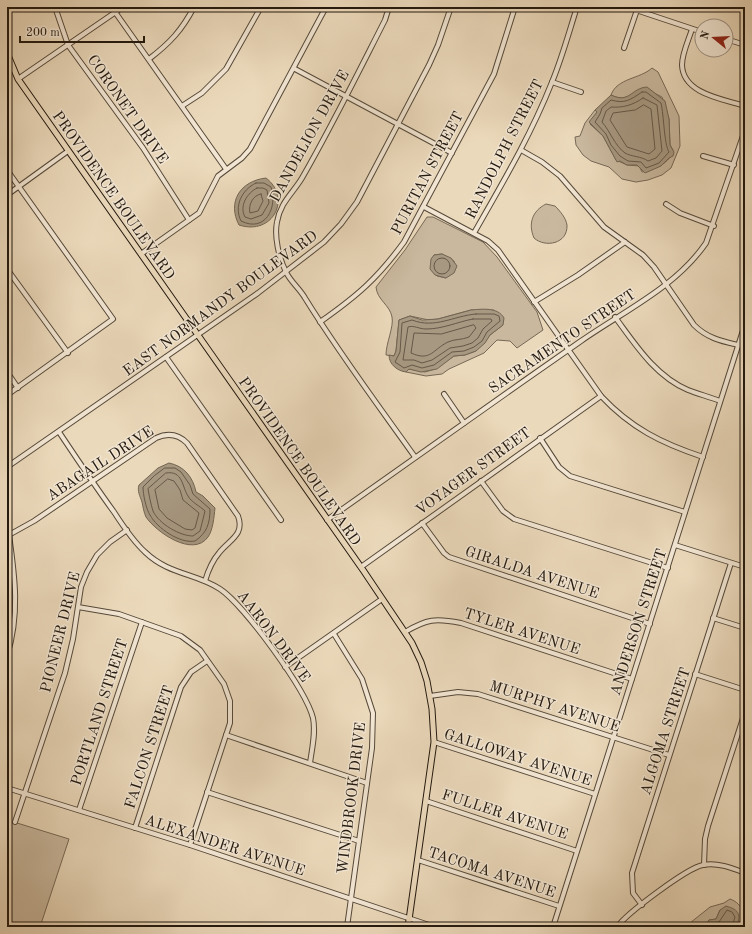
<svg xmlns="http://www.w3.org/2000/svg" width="752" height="934" font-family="'Old Standard TT',serif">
	<rect width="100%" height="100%" fill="#ebd9bb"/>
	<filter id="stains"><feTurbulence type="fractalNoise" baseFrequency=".005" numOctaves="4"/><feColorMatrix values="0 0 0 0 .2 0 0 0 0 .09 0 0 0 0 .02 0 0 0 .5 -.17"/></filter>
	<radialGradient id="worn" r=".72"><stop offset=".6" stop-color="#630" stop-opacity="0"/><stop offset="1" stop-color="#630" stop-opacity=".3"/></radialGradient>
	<g fill="#c9b89e" stroke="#766856" fill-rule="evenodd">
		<path d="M652,68L658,72L679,116L680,146L671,168L662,175L648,180L636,182L622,179L609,167L591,161L583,155L576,145L575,137L580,136L585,123L595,110L597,112L590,124L603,136L616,160L627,165L639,166L642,172C654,170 671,163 673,150L670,145L669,119L662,97L644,88C631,92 627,103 611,95C617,78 640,79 652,68Z"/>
		<path d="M546,204L555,206C560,211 566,218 567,225C568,244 545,248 534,238C528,224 532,211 546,204Z"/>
		<path d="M427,217H433L483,242L497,257L537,312L543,330L517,348L510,341L497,340L484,353L449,369L442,374L426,376L406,372L409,369L425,372L435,369L454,356L465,355L476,351L490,335L503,325L494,310H471L438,319L429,320L410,316L399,320L396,351L394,356L386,355C386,343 394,327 392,317C390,305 377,300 376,287L405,250ZM442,254L454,261L455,264L446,278L437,276L434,255Z"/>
		<polygon points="7,819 16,824 17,823 69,839 40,927 7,927"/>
		<path d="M730,899C743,904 745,914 745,927H736L739,921L720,910L716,919L709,920L704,927H685L710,907L724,903Z"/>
	</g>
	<g fill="#a79881" stroke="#726553">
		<path d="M647,87L665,101L669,119L670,145L674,152L673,156L669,158L661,166L645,173L637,165H627L620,161L617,162L603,136L589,122L597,112L595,110L611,95C630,104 631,88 647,87Z"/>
		<path d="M266,178C292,198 273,236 239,225C227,202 240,181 266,178Z"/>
		<polygon points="442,254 451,258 457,266 454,273 446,278 435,275 430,269 431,259 434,255"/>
		<path d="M471,310C482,309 498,307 504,318L503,325L490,335L485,343L476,351L465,355L454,356L437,369L421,372L409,369L406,372C398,371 389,365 389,355L394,356L396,351L399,320L410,316L422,320L438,319Z"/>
		<path d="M169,463C184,466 193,477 196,492L203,496L215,508C214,517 213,530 208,537C193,558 156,532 146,517C144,513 143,507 142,502C140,496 137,491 139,485L158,468Z"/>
		<path d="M726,906C740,910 741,915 736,927H704L709,920L716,919L720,910Z"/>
	</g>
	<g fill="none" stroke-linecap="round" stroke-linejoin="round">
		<g stroke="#655848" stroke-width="1">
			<path d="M642,92H646L661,103C664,116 664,144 669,152L659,163L646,168L641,162L628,161L620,156L611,145L606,134L595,122L600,114L602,108L611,100C625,104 630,100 642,92Z"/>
			<path d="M643,98L657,105L662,151L656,158L648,161C641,156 632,157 625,153C615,146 610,131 602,122L606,111L611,107C623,108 633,105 643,98Z"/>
			<polygon points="644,105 651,109 655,149 649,154 627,147 610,120 613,113 635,110"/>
			<path d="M256,183H264L271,187C278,208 265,233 241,221C234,207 241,190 256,183Z"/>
			<path d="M257,188H263L267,190L269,203L262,215L251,219L245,217C239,206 247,193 257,188Z"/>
			<path d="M261,194L263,201L258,211L250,213C248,205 253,195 261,194Z"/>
			<circle cx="442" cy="266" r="8"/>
			<path d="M476,314H494L499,316L500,321L487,332L482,341L474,347L464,351L452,352L434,365L422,368L412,365L404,368L395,362L400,352L402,323L412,320C435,329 453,316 476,314Z"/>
			<path d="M473,319H491L492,321L483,329L478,338L472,343L463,346L450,348L432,360L422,363L414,360H403L408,327C414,325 419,329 426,329C443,329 457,322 473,319Z"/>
			<path d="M474,325L476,328L469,337C462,340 454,339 448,342C433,349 431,362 411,353L414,333L441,334Z"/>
			<path d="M165,468H175L181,472L190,485L193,494L210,509C210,523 207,533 195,541C180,544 157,528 150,515C146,509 143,494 143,487L154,476Z"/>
			<path d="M166,473C183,470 182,487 188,496C191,502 200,506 205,511L200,531L193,536C180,536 159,524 153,511C151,505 149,495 148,489Z"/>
			<polygon points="168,479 174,481 180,490 183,500 199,513 195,528 192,530 185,529 167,518 159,509 155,490"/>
			<polyline points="709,927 711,924 719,922 727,910 732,912 735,917 732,927"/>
		</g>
		<defs>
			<g id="minor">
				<polyline points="55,7 68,45 143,148 189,220"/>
				<path d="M389,7L385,20C358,73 332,126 302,178C293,193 280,203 277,222C274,237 279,258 286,272C290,281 300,289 305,298C339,353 378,405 415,457"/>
				<polyline points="627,7 702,32"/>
				<polyline points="115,12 226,169"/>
				<path d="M692,29C689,39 682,53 682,65C683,94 723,99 745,106"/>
				<polyline points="726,39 745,45"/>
				<polyline points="624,48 637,10"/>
				<path d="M149,59C170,43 182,30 194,7"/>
				<polyline points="295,69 452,153"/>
				<polyline points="18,79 123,7"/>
				<polyline points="552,82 581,92"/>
				<polyline points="182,106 202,93 226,69 261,7"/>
				<path d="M521,150L542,162L560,176L604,227L643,255L654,267L694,325C707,338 721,341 738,345"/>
				<polyline points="703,156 734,165"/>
				<polyline points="7,170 113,319 7,395"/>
				<polyline points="7,195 68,151"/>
				<polyline points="666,204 680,213 714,226"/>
				<path d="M424,207L488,241L498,250L601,396C631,428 661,443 703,457"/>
				<path d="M474,233C502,184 531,135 552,82C562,58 569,32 577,7"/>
				<polyline points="141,254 199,213 218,176 242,158 250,149 326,7"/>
				<polyline points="7,269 68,353"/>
				<polyline points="534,302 578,275 625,242"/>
				<path d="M615,317C635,344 655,376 688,390C698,394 710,397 720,401"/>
				<path d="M320,322C357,296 377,279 404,242L494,74L515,7"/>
				<polyline points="166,357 281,520"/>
				<polyline points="7,372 18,388"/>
				<polyline points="444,394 464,423"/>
				<path d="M59,432C77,459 95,486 114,512C123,526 133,541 145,552C169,575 196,573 220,589C244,605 306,690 313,718C316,733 312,748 310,763"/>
				<polyline points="540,438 559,467 570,476 685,512"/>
				<polyline points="7,467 258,293 324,242 341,224 357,202 429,65 438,45 451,7"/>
				<polyline points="481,481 503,511 514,519 668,568"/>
				<path d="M327,520C412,460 496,400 581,341C624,311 676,287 706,243L745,130"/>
				<polyline points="422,523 444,553 449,557 650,624"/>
				<path d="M7,536L34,521L156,438C167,433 178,434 187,443L238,516C245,535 229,540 219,553C212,561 208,571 205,581"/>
				<polyline points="675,545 745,567"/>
				<polyline points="361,567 601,396"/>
				<polyline points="78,607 119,614 181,636 200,650 224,684 230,701 230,723 190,845"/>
				<polyline points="713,618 745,628"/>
				<path d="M405,632C427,619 435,618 461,623L632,679"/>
				<polyline points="334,634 362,679 373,713 372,748 347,927"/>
				<path d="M7,656C20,615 15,577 9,535"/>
				<polyline points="285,667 382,599"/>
				<polyline points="695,674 745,690"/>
				<polyline points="430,696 458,692 478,694 669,755"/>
				<polyline points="226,735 367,783"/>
				<polyline points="434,742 595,794"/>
				<polyline points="7,788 190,845 435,927"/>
				<polyline points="207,792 359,841"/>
				<polyline points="426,801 577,851"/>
				<polyline points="79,810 142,622"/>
				<polyline points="15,822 65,673 73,639 81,587 87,572 97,555 110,542 127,530"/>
				<polyline points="135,828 181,687 191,672 207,661"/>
				<polyline points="418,860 559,906"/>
				<polyline points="704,865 705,839 708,826 745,712"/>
				<polyline points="642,905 633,893 632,873 731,563"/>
				<polyline points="553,927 745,324"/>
				<path d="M617,927C627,913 687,868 703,865C717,862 732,868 745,873"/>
			</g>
			<polyline id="major" points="7,53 18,79 363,570 412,643 421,662 427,681 432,709 434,742 408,927"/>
		</defs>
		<use href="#minor" stroke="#55493a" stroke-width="6"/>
		<use href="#major" stroke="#23190f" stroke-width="7"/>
		<use href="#minor" stroke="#f2e6d3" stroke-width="4"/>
		<use href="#major" stroke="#ebd9bb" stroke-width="5"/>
	</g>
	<g text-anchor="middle" stroke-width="3" stroke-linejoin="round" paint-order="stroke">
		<g font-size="15" fill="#23190f" stroke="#f2e6d3">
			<text transform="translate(128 109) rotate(55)" y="5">CORONET DRIVE</text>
			<text transform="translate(309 136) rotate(-61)" y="5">DANDELION DRIVE</text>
			<text transform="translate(504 149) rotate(-63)" y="5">RANDOLPH STREET</text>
			<text transform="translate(427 173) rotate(-62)" y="5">PURITAN STREET</text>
			<text transform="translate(114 195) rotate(55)" y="5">PROVIDENCE BOULEVARD</text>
			<text transform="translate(220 303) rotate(-36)" y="5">EAST NORMANDY BOULEVARD</text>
			<text transform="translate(562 341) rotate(-34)" y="5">SACRAMENTO STREET</text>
			<text transform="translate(300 461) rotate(55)" y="5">PROVIDENCE BOULEVARD</text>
			<text transform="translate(100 463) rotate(-33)" y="5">ABAGAIL DRIVE</text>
			<text transform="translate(473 471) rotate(-36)" y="5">VOYAGER STREET</text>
			<text transform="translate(532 572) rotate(18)" y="5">GIRALDA AVENUE</text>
			<text transform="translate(638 622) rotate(-72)" y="5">ANDERSON STREET</text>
			<text transform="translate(522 631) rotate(18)" y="5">TYLER AVENUE</text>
			<text transform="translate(60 632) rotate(-76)" y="5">PIONEER DRIVE</text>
			<text transform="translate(274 636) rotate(53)" y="5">AARON DRIVE</text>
			<text transform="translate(555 706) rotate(18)" y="5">MURPHY AVENUE</text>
			<text transform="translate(99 712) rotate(-72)" y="5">PORTLAND STREET</text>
			<text transform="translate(665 731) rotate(-72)" y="5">ALGOMA STREET</text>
			<text transform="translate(149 747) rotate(-72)" y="5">FALCON STREET</text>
			<text transform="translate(518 757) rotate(18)" y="5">GALLOWAY AVENUE</text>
			<text transform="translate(351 798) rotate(-83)" y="5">WINDBROOK DRIVE</text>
			<text transform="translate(505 814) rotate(18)" y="5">FULLER AVENUE</text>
			<text transform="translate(225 845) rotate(18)" y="5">ALEXANDER AVENUE</text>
			<text transform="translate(492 872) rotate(18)" y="5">TACOMA AVENUE</text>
		</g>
	</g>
	<rect width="752" height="934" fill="none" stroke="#ebd9bb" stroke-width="24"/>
	<rect x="8" y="8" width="736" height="918" fill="none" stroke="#23190f" stroke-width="2"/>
	<rect x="12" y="12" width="728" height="910" fill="none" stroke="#23190f"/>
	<g transform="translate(714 38) rotate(288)"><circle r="19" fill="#f2e6d3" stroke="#9f9485"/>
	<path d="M0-3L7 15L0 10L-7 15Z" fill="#8f2418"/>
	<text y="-6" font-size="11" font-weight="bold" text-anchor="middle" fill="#23190f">N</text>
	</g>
	<path d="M20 36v6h124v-6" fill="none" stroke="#23190f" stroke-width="2"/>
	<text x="26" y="36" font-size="12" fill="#23190f" stroke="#f2e6d3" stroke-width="3" paint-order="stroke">200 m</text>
	<rect width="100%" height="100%" filter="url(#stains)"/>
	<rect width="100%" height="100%" fill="url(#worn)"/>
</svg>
